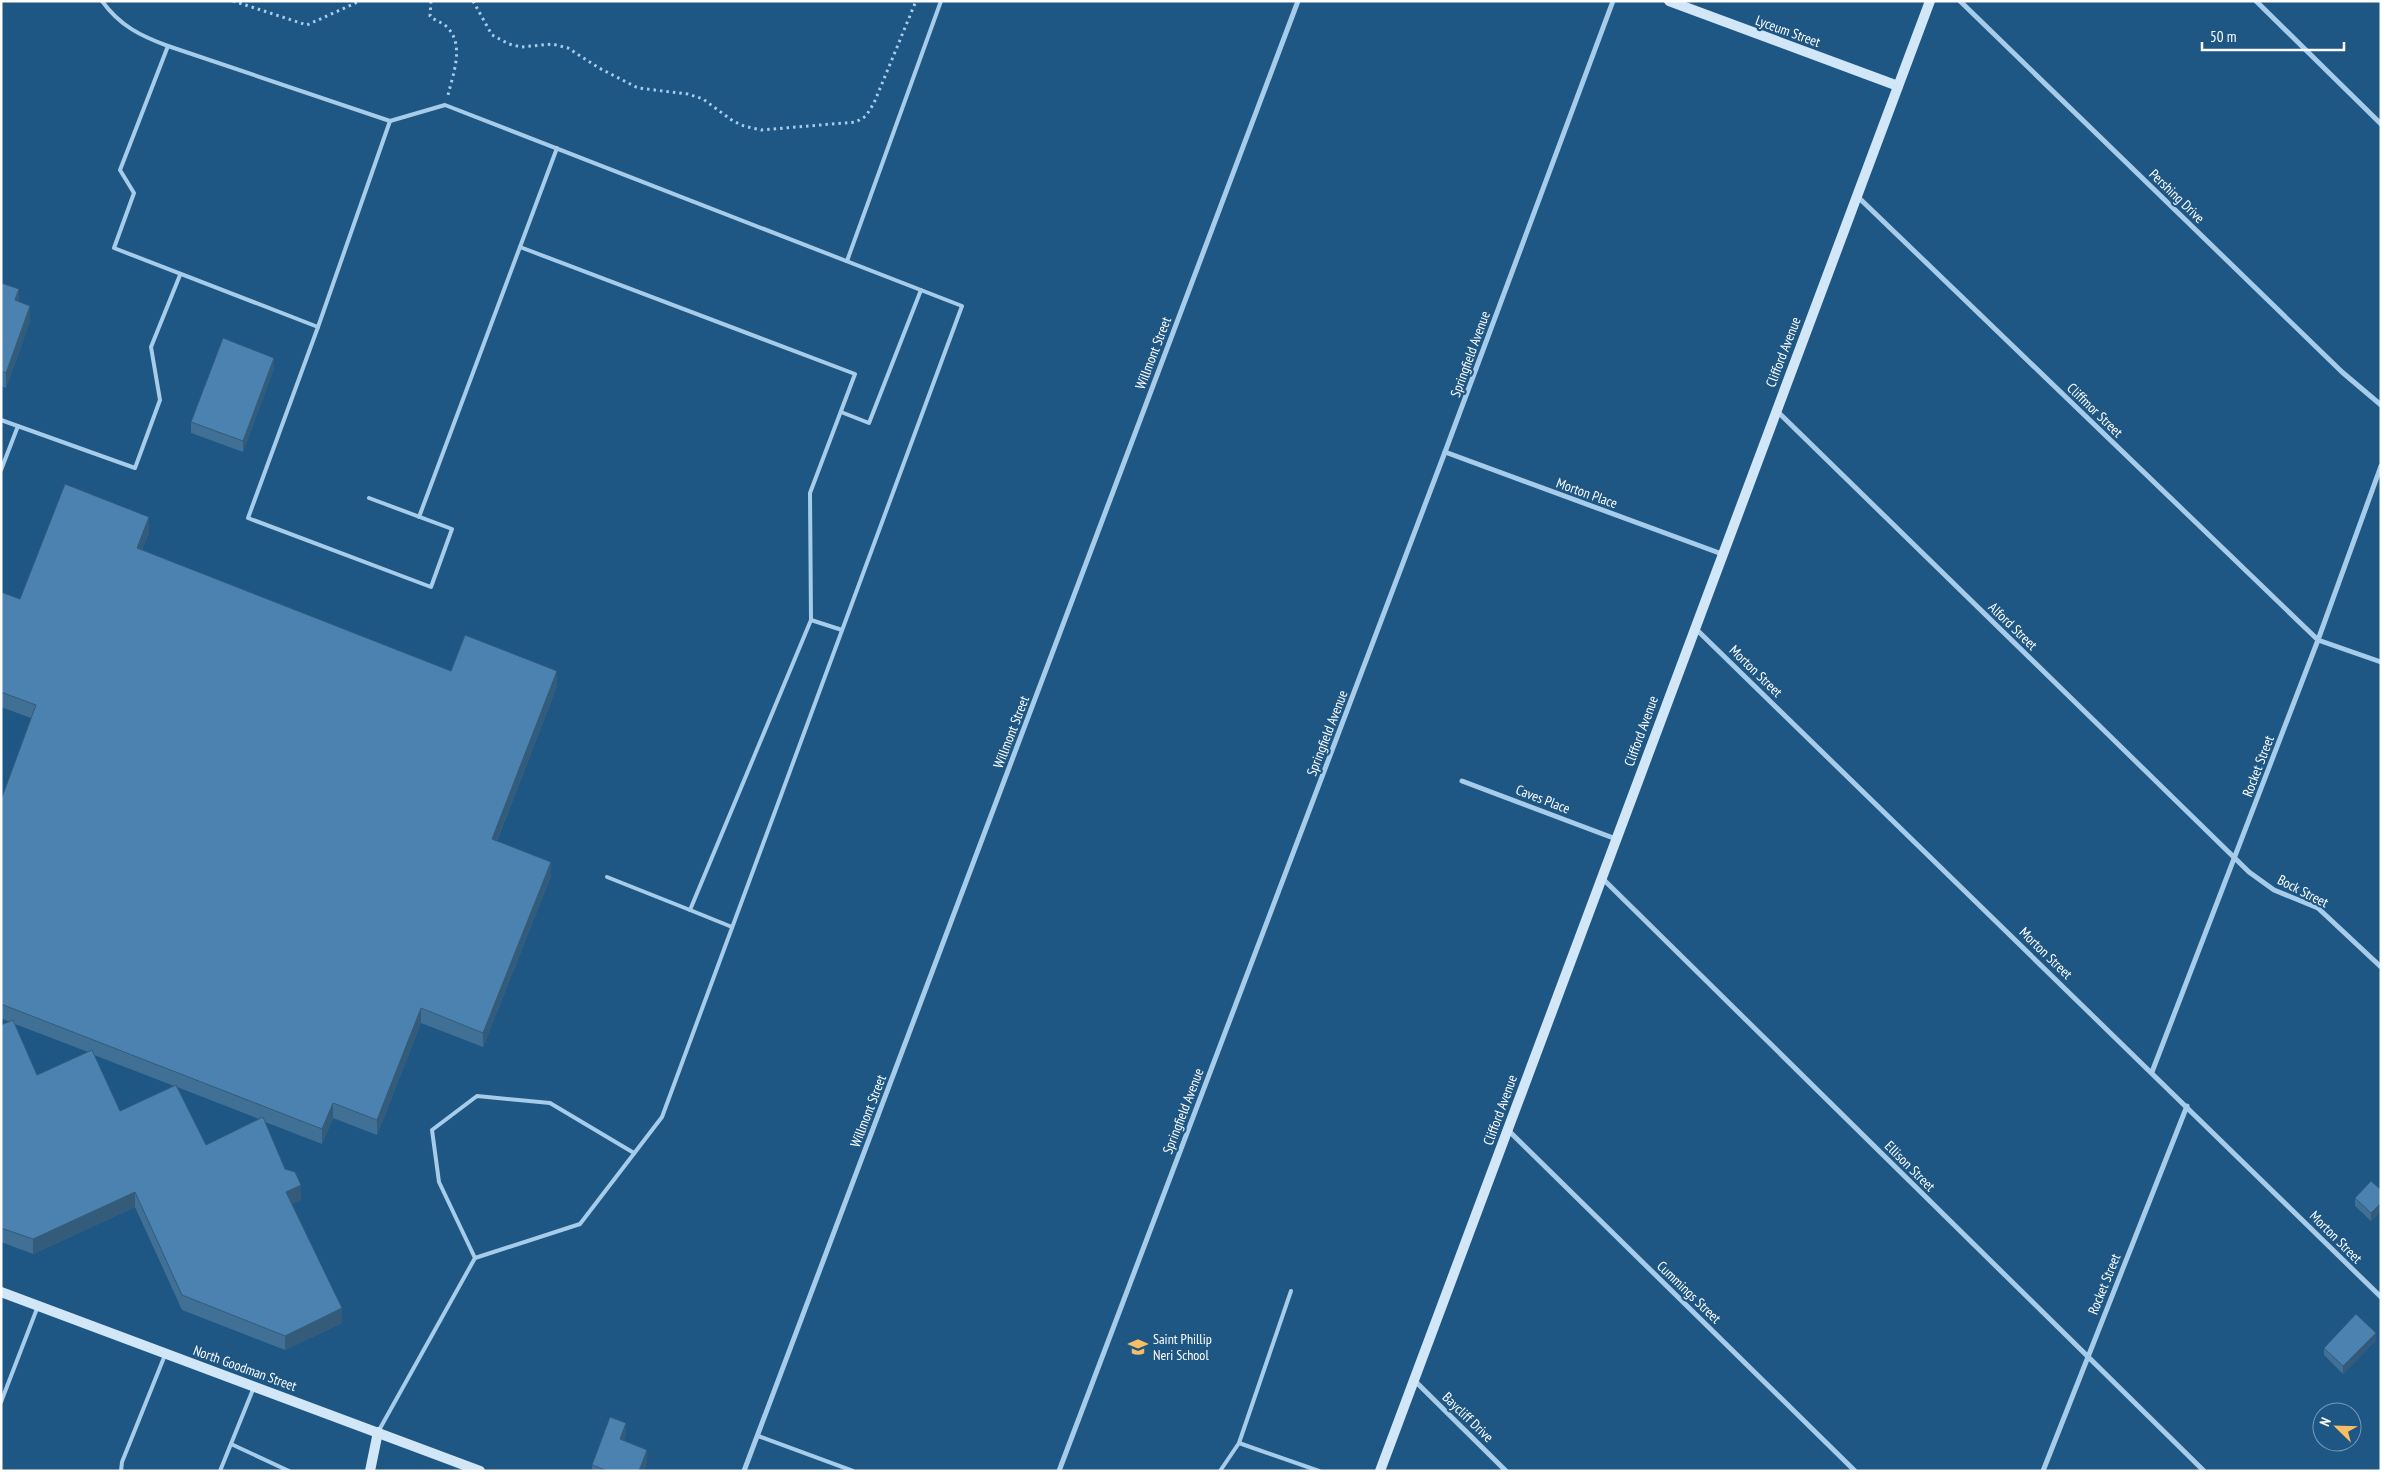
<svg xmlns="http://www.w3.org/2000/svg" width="2382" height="1472" font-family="'PT Sans Narrow',sans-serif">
	<rect width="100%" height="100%" fill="#1e5684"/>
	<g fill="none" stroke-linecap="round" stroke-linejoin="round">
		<g stroke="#a6ccea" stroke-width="3" stroke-dasharray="2.5 4" stroke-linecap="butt">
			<polyline points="233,1 307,25 360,1"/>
			<path d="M431,1L430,16C435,21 442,22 447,27C465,45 453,74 448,95"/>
			<polyline points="473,1 492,35 509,44 521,47 552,44 568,48 599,68 638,88 688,94 703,99 733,121 744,126 761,130 856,122 866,116 874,103 916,1"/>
		</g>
		<g stroke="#a6ccea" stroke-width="4">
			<path d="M102,1C120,26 141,36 168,46L390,121L445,105L962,306L662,1117L580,1224L475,1258L378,1432"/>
			<polyline points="168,46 120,170 134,193 114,248 318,327 248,518 431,587 452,529 369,498"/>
			<polyline points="520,247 855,374 810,493 811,620 842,630"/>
			<polyline points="847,261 941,1"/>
			<polyline points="318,327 390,121"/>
			<polyline points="841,412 869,423 921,290"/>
			<polyline points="1,420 135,468 160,400 151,347 180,275"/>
			<polyline points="1,470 18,426"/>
			<polyline points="419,517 557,148"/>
			<polyline points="607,877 690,910"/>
			<polyline points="732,927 690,910 811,620"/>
			<polyline points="475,1258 439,1182 432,1130 477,1096 550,1103 634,1153"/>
			<polyline points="1291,1291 1239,1443 1319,1471"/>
			<polyline points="1,1402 38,1306"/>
			<polyline points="758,1436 853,1471"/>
			<polyline points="231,1444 289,1471"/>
			<polyline points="121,1471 122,1462 165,1355"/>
			<polyline points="220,1471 254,1387"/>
			<polyline points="1220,1471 1239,1443"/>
		</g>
		<g stroke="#a6ccea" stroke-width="5">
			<polyline points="1960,1 2342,372 2381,405"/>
			<polyline points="2256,1 2381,124"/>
			<polyline points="1857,196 2318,640 2381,662"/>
			<polyline points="1777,411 2249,872 2274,890 2318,908 2381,967"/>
			<polyline points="1445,452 1722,554"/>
			<polyline points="1696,629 2381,1297"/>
			<polyline points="1462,781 1616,839"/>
			<polyline points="1602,878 2204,1471"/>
			<polyline points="2152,1072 2318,640 2381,466"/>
			<polyline points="1508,1130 1855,1471"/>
			<polyline points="1414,1380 1506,1471"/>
			<polyline points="744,1471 1298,1"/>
			<polyline points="1059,1471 1445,452 1613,1"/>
			<polyline points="2043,1471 2187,1106"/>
		</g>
		<g stroke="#d1e6f7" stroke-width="10">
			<polyline points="1669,1 1898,86"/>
			<polyline points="1,1292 480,1471"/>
			<polyline points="370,1471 378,1432"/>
			<polyline points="1380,1471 1930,1"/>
		</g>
	</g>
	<g fill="#407096" fill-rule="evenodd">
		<polygon points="1,283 19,302 30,321 6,388 1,386"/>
		<polygon points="274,369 243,452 191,433 191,422"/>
		<path d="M149,532L142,550L451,671L557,686L497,841L551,876L483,1047L421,1023L377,1135L333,1118L322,1144L265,1122L285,1169L301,1200L292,1204L342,1323L285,1350L182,1310L135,1207L33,1254L1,1242V1025L9,1022L1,1018V800L31,718L1,707V592L20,599ZM15,1024L88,1052L37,1075ZM94,1055L174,1086L120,1111ZM177,1087L259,1119L206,1145Z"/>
		<polygon points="2381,1190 2381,1211 2371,1221 2355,1206 2355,1198"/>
		<polygon points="2376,1340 2343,1374 2324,1355 2324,1348"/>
		<polygon points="626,1434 624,1440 647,1461 644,1471 592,1471 592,1465"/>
	</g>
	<g fill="#345b7a">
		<polygon points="19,289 19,304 15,300"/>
		<polygon points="30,306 30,321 6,388 6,373"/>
		<polygon points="274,358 274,369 243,452 243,441"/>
		<polygon points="149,517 149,532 137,563 137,548"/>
		<polygon points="557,671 557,686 492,853 492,839"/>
		<polygon points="551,862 551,876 483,1047 483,1033"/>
		<polygon points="421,1008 421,1023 377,1135 377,1120"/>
		<polygon points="333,1103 333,1118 322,1144 322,1129"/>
		<polygon points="301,1185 301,1200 286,1207 286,1192"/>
		<polygon points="135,1192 135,1207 33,1254 33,1239"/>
		<polygon points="2381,1203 2381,1211 2371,1221 2371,1213"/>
		<polygon points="342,1308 342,1323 285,1350 285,1336"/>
		<polygon points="2376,1333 2376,1340 2343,1374 2343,1366"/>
		<polygon points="626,1423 626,1434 620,1450 620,1439"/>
		<polygon points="647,1450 647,1461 644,1471 639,1471"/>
	</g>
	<g fill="#4b82af" stroke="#345b7a">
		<polygon points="1,283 19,289 15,300 30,306 6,373 1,371"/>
		<polygon points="223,338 274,358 243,441 191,422"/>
		<polygon points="65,484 149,517 137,548 451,671 465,635 557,671 492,839 551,862 483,1033 421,1008 377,1120 333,1103 322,1129 1,1004 1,800 36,705 1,692 1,592 20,599"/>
		<polygon points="13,1020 37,1075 92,1050 120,1111 176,1085 206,1145 263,1117 285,1169 295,1172 301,1185 286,1192 342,1308 285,1336 182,1295 135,1192 33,1239 1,1228 1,1025"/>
		<polygon points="2371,1181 2381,1190 2381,1203 2371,1213 2355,1198"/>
		<polygon points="2356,1314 2376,1333 2343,1366 2324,1348"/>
		<polygon points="610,1417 626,1423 620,1439 647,1450 639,1471 608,1471 592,1465"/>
	</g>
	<defs>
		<symbol id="school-bare" viewBox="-9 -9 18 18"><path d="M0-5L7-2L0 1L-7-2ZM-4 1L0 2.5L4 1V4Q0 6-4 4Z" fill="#f8be65" stroke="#1e5684" stroke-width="2.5" paint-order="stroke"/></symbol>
	</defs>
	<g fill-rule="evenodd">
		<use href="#school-bare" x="1124" y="1333" width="28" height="28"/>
	</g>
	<g text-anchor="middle" stroke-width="4.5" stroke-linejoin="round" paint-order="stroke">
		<g font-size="14" fill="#fff" stroke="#1e5684">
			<text transform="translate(1788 31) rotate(20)" y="5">Lyceum Street</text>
			<text transform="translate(2177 196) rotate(44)" y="5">Pershing Drive</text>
			<text transform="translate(1783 352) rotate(-69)" y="5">Clifford Avenue</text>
			<text transform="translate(1153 353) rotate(-69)" y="5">Willmont Street</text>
			<text transform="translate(1470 354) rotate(-70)" y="5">Springfield Avenue</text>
			<text transform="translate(2095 410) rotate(44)" y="5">Cliffmor Street</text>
			<text transform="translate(1587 493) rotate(20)" y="5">Morton Place</text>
			<text transform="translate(2013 626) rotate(44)" y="5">Alford Street</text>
			<text transform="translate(1756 671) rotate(44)" y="5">Morton Street</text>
			<text transform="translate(1641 731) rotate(-70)" y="5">Clifford Avenue</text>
			<text transform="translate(1011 732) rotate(-69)" y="5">Willmont Street</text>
			<text transform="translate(1327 733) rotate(-69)" y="5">Springfield Avenue</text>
			<text transform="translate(2258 766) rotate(-69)" y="5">Rocket Street</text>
			<text transform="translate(1543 799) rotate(21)" y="5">Caves Place</text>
			<text transform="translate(2303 891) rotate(27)" y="5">Bock Street</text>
			<text transform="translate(2046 953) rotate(44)" y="5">Morton Street</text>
			<text transform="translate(1500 1110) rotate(-70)" y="5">Clifford Avenue</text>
			<text transform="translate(868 1111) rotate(-69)" y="5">Willmont Street</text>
			<text transform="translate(1183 1111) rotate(-69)" y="5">Springfield Avenue</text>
			<text transform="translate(1910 1166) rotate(45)" y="5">Ellison Street</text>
			<text transform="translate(2336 1237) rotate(45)" y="5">Morton Street</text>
			<text transform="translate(2104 1284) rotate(-68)" y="5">Rocket Street</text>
			<text transform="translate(1689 1292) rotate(44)" y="5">Cummings Street</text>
			<text transform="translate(245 1368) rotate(20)" y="5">North Goodman Street</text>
			<text transform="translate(1468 1417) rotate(44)" y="5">Baycliff Drive</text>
		</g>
		<g font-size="14" fill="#fff" stroke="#1e5684" text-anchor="start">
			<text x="1153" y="1344">Saint Phillip<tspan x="1153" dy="16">Neri School</tspan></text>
		</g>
	</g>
	<rect width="2382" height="1472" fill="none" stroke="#ffffff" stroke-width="5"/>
	<g transform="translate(2337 1427) rotate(293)"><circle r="24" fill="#1e5684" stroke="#789ab5"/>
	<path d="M0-4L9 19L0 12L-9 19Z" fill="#f8be65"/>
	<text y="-8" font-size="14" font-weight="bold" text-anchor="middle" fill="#ffffff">N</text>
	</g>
	<path d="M2202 42v8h142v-8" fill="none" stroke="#ffffff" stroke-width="2.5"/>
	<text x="2210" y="42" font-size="15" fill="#ffffff" stroke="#1e5684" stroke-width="4" paint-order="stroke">50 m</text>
</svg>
